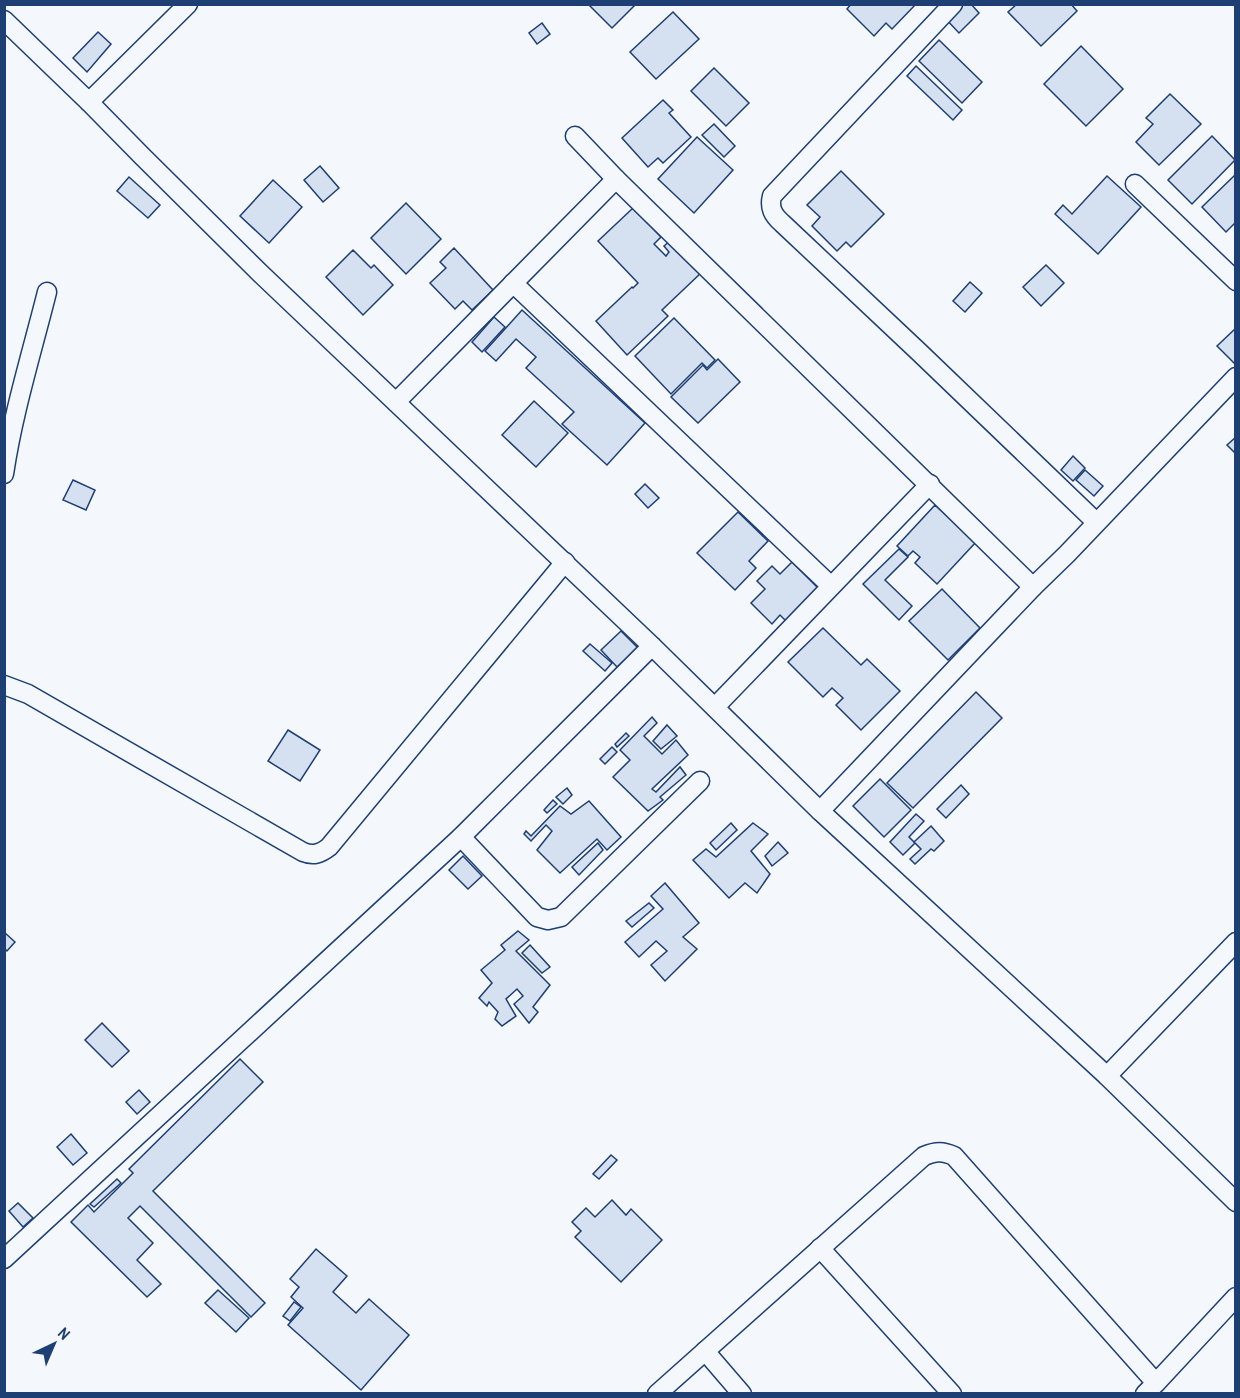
<svg xmlns="http://www.w3.org/2000/svg" width="1240" height="1398" font-family="'Archivo Narrow',sans-serif">
	<rect width="100%" height="100%" fill="#f4f7fb"/>
	<g fill="#d5e0f0" stroke="#1d3f73" stroke-width="1.5">
		<polygon points="588,4 636,4 612,28"/>
		<polygon points="851,4 916,4 892,29 886,23 874,36 847,9"/>
		<polygon points="959,4 971,4 979,13 959,33 945,18"/>
		<polygon points="1017,4 1071,4 1077,11 1041,46 1008,12"/>
		<polygon points="673,12 699,39 656,79 630,52"/>
		<polygon points="542,23 550,34 537,44 529,33"/>
		<polygon points="98,32 111,44 87,72 73,58"/>
		<polygon points="939,40 982,82 962,103 919,61"/>
		<polygon points="1081,46 1123,89 1086,126 1044,84"/>
		<polygon points="916,66 962,110 953,120 907,76"/>
		<polygon points="714,68 749,103 726,126 691,91"/>
		<polygon points="1170,94 1201,124 1159,165 1136,142 1153,124 1146,118"/>
		<polygon points="663,100 673,110 669,113 691,137 663,163 658,158 648,167 622,138"/>
		<polygon points="714,124 735,146 724,157 702,135"/>
		<polygon points="1212,136 1235,160 1192,204 1168,180"/>
		<polygon points="697,137 733,170 694,213 658,179"/>
		<polygon points="320,166 339,188 323,202 304,180"/>
		<polygon points="841,171 884,214 851,247 846,242 837,251 812,226 820,217 807,205"/>
		<polygon points="1236,174 1236,222 1226,232 1202,207"/>
		<polygon points="1107,176 1141,207 1098,254 1055,214 1063,205 1072,214"/>
		<polygon points="129,177 160,205 148,218 117,191"/>
		<polygon points="273,180 302,207 269,243 240,216"/>
		<polygon points="406,203 441,239 406,274 371,238"/>
		<polygon points="633,208 661,237 654,244 666,256 669,252 664,246 671,240 702,272 662,310 668,316 627,355 596,321 632,287 633,288 638,283 598,241"/>
		<polygon points="454,248 493,290 472,310 463,301 455,309 430,283 446,268 440,262"/>
		<polygon points="353,250 371,268 374,265 393,285 363,315 326,277"/>
		<polygon points="1046,265 1064,283 1041,306 1023,287"/>
		<polygon points="970,282 982,293 965,312 953,301"/>
		<polygon points="522,310 645,423 607,465 562,424 574,412 526,368 536,357 516,339 496,361 485,351"/>
		<polygon points="494,317 505,327 482,352 472,342"/>
		<polygon points="674,318 715,360 707,368 702,363 671,394 635,356"/>
		<polygon points="1236,328 1236,365 1217,346"/>
		<polygon points="718,359 740,382 698,423 671,397 703,365 707,370"/>
		<polygon points="534,401 568,433 536,467 502,435"/>
		<polygon points="1236,437 1236,454 1227,445"/>
		<polygon points="1073,456 1085,468 1073,481 1061,470"/>
		<polygon points="1085,470 1103,486 1094,496 1076,480"/>
		<polygon points="73,480 95,490 86,510 63,500"/>
		<polygon points="645,484 659,498 648,508 635,494"/>
		<polygon points="935,505 976,542 937,584 915,563 920,557 913,551 908,556 897,546"/>
		<polygon points="738,512 768,541 749,561 756,568 735,590 697,553"/>
		<polygon points="899,549 908,557 885,580 912,606 899,620 863,584"/>
		<polygon points="792,562 819,589 787,622 780,615 772,624 751,603 765,589 757,581 772,566 780,574"/>
		<polygon points="942,589 980,628 948,660 909,621"/>
		<polygon points="823,628 861,665 867,659 900,691 861,730 836,705 843,698 832,688 823,697 788,662"/>
		<polygon points="621,631 638,648 617,667 601,650"/>
		<polygon points="590,644 612,663 605,671 583,651"/>
		<polygon points="976,692 1002,718 913,808 887,783"/>
		<polygon points="652,717 657,723 644,736 662,754 676,740 688,755 652,789 656,792 680,767 686,775 660,797 663,800 648,811 613,777 630,760 620,750"/>
		<polygon points="667,725 677,736 661,749 653,741"/>
		<polygon points="288,730 320,750 300,781 268,761"/>
		<polygon points="626,733 629,736 617,747 615,744"/>
		<polygon points="612,747 617,752 605,764 600,759"/>
		<polygon points="880,779 911,810 884,837 853,806"/>
		<polygon points="961,785 969,794 946,818 937,809"/>
		<polygon points="567,788 572,795 563,804 556,797"/>
		<polygon points="553,800 557,804 547,813 544,810"/>
		<polygon points="589,801 621,837 607,850 597,839 560,873 537,850 552,831 546,825 531,841 524,834 526,831 531,836 560,806 571,814"/>
		<polygon points="916,814 924,821 909,837 915,843 903,855 890,842"/>
		<polygon points="731,823 737,830 716,850 710,843"/>
		<polygon points="753,823 768,834 751,851 770,874 757,893 745,883 729,898 693,860 706,849 716,857"/>
		<polygon points="931,826 944,841 934,851 931,849 915,864 910,859 921,849 914,842"/>
		<polygon points="778,842 788,853 772,866 765,856"/>
		<polygon points="598,843 603,850 579,875 572,867"/>
		<polygon points="463,856 482,876 468,889 449,870"/>
		<polygon points="665,883 699,923 683,937 697,949 665,981 651,965 667,951 656,941 639,957 625,942 663,909 651,896"/>
		<polygon points="649,903 654,908 632,927 626,921"/>
		<polygon points="518,931 529,940 516,951 550,985 533,1007 538,1012 529,1023 514,1004 523,996 517,989 506,999 516,1016 502,1026 495,1019 498,1012 489,1002 487,1006 479,998 492,983 481,970 505,950 501,945"/>
		<polygon points="4,932 15,942 7,951 4,948"/>
		<polygon points="530,945 550,967 542,973 522,953"/>
		<polygon points="102,1023 129,1051 112,1067 85,1040"/>
		<polygon points="240,1059 263,1082 153,1191 265,1303 251,1317 140,1206 128,1218 153,1243 137,1260 161,1284 147,1297 71,1222 88,1205 94,1212 133,1173 129,1169"/>
		<polygon points="139,1090 150,1102 137,1114 126,1102"/>
		<polygon points="71,1134 87,1153 73,1165 57,1147"/>
		<polygon points="611,1155 617,1160 599,1179 593,1174"/>
		<polygon points="117,1179 121,1183 94,1207 90,1204"/>
		<polygon points="612,1200 626,1215 631,1209 662,1240 621,1282 575,1237 581,1231 572,1222 586,1208 595,1217"/>
		<polygon points="18,1203 33,1218 23,1227 9,1211"/>
		<polygon points="316,1249 347,1276 333,1292 356,1313 369,1299 409,1335 361,1390 288,1325 303,1308 291,1297 299,1287 290,1279"/>
		<polygon points="218,1290 249,1318 236,1332 205,1303"/>
		<polygon points="294,1302 301,1307 290,1321 283,1316"/>
	</g>
	<g fill="none" stroke-linecap="round" stroke-linejoin="round">
		<defs>
			<g id="street">
				<path d="M953,4L772,196C769,208 773,215 782,223L919,352L1096,522"/>
				<polyline points="4,20 89,102 142,156 261,274 652,646 820,811 1107,1076 1236,1202"/>
				<polyline points="89,102 188,4"/>
				<polyline points="575,136 616,179 1033,587"/>
				<polyline points="1135,184 1236,281"/>
				<polyline points="513,283 831,586"/>
				<polyline points="396,402 616,179"/>
				<path d="M4,474C13,413 32,352 47,292"/>
				<path d="M4,685L28,694L303,852C313,856 320,854 329,847L565,562"/>
				<polyline points="715,707 930,484"/>
				<polyline points="820,811 1033,587 1067,554 1236,377"/>
				<polyline points="461,837 537,917 548,920 561,917 700,781"/>
				<polyline points="1107,1076 1236,942"/>
				<polyline points="820,1248 952,1394"/>
				<polyline points="4,1259 461,837 652,646"/>
				<polyline points="705,1351 742,1394"/>
				<path d="M657,1394L924,1156C936,1151 943,1151 954,1156L1156,1383"/>
				<polyline points="1145,1394 1156,1383 1236,1297"/>
			</g>
		</defs>
		<use href="#street" stroke="#1d3f73" stroke-width="21"/>
		<use href="#street" stroke="#f4f7fb" stroke-width="18"/>
	</g>
	<rect width="1240" height="1398" fill="none" stroke="#1d3f73" stroke-width="12"/>
	<g transform="translate(54 1344) rotate(44)" stroke="#f4f7fb" stroke-width="4.5" paint-order="stroke">
	<path d="M0-4.5L10 22L0 15L-10 22Z" fill="#1d3f73"/>
	<text y="-9" font-size="16" font-weight="bold" text-anchor="middle" fill="#1d3f73">N</text>
	</g>
</svg>
